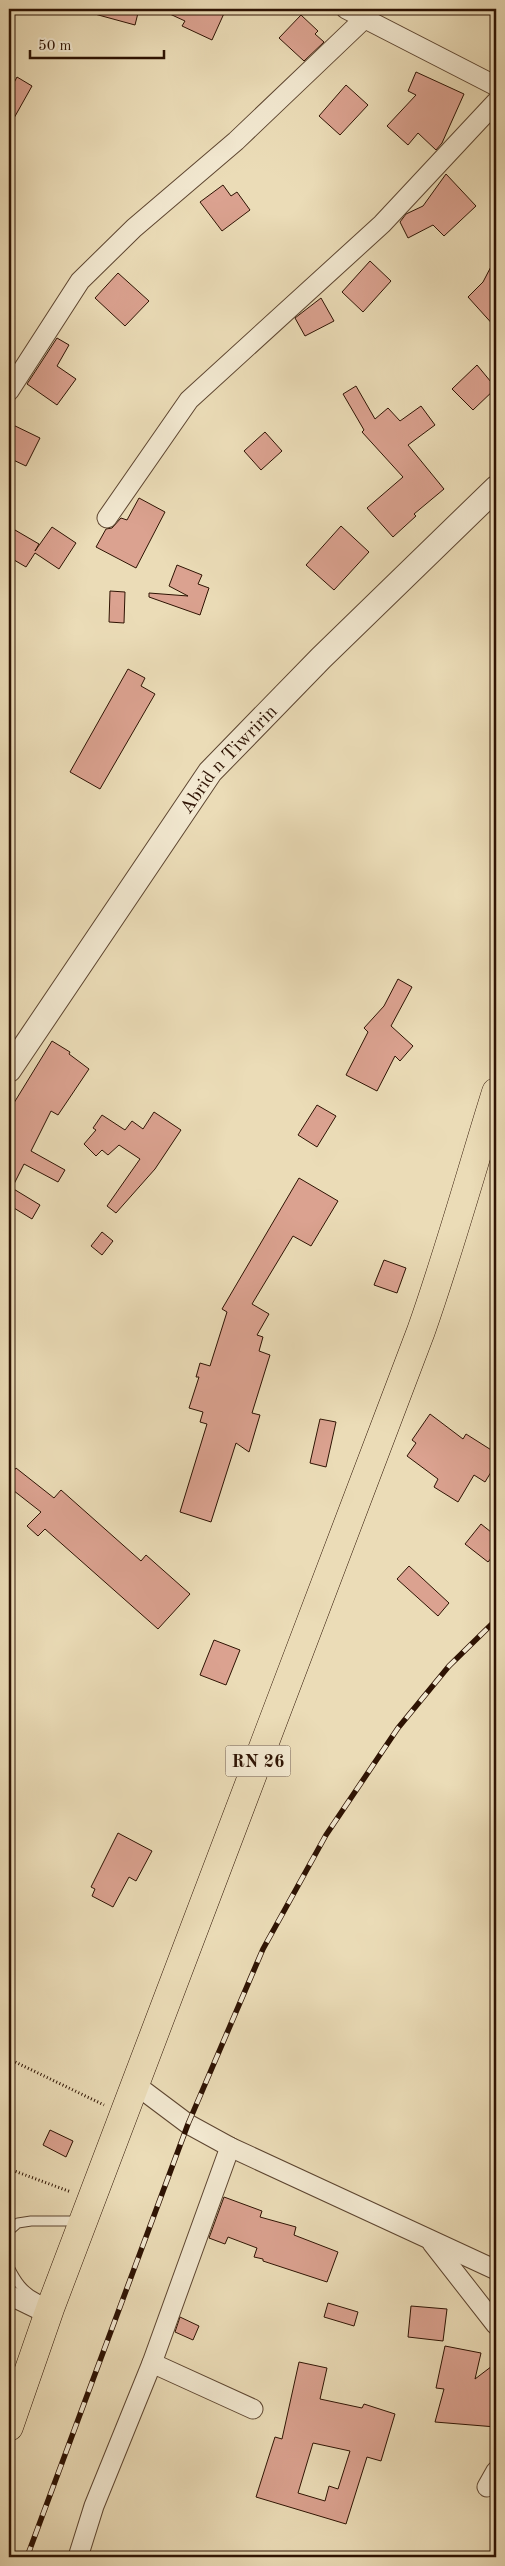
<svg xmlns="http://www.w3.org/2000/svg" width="505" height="2566" font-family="'Old Standard TT',serif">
	<rect width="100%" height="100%" fill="#ebdcb7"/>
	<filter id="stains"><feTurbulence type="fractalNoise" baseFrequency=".004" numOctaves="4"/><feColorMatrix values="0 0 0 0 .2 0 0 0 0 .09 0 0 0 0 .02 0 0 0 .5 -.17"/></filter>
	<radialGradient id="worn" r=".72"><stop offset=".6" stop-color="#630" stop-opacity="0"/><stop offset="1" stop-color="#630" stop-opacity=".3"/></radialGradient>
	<g fill="#dba290" stroke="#2e1303" fill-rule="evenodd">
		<polygon points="92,9 139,9 135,25 91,13"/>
		<polygon points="159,9 226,9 212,40 182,26 185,21"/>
		<polygon points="301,15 318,31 315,34 324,42 304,61 279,38"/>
		<polygon points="416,72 464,94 442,143 436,150 418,133 408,145 387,126 416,95 408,91"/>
		<polygon points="17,77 32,86 9,127 9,92"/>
		<polygon points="346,85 368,105 340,135 319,116"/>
		<polygon points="446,174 476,206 444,236 433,225 408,238 400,222 406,214 423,206"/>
		<polygon points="223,185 231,196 237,192 250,210 222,231 200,202"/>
		<polygon points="496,257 496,328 468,297 483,282"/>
		<polygon points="370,261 391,281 363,312 342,292"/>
		<polygon points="118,273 149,301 125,326 95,298"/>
		<polygon points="321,298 334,321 305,336 295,318"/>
		<polygon points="57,338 69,345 57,366 76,379 57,405 27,384"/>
		<polygon points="477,365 496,388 473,410 452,389"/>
		<polygon points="356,386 375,419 388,408 400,421 421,406 435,425 408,445 444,489 414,514 416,516 393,537 367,508 403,477 362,432 364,430 343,394"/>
		<polygon points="9,423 40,438 26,466 9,458"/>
		<polygon points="265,432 282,451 261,470 244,451"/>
		<polygon points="139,498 165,512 136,568 96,547 106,529 112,528 121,518 127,520"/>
		<polygon points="341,526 369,552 334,590 306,565"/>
		<polygon points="52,527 76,543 59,569 35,553 26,567 9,557 9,541 15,530 39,544 35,551"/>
		<polygon points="177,565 202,575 198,584 209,588 200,615 149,597 149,593 188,596 169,586"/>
		<polygon points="110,591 125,592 124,623 109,622"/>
		<polygon points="128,669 145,678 141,686 155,694 100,789 70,772"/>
		<polygon points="398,979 412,987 391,1026 413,1046 400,1061 395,1056 377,1091 346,1075 368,1032 364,1028 384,1006"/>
		<polygon points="52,1041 70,1052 69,1054 89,1069 58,1115 51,1111 31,1151 65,1170 58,1182 24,1164 12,1188 40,1205 32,1219 9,1205 9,1111"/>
		<polygon points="317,1105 336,1116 317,1147 298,1135"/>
		<polygon points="154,1112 181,1130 155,1169 116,1213 107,1206 140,1159 119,1145 108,1155 102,1150 96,1156 84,1144 96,1130 93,1128 102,1115 125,1130 132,1121 143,1129"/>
		<polygon points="299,1178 338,1201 311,1246 293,1236 252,1304 269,1314 257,1335 263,1337 259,1351 270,1355 252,1413 260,1415 249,1452 236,1443 211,1522 180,1512 207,1424 200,1422 203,1412 189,1408 199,1377 196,1377 200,1363 210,1366 227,1312 222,1309"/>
		<polygon points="102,1232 113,1241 102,1255 91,1246"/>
		<polygon points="384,1260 406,1268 397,1293 374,1285"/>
		<polygon points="430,1414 463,1439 466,1434 496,1453 496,1464 485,1482 474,1475 458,1502 434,1487 438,1479 407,1456 416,1443 412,1440"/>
		<polygon points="320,1419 336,1422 326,1467 310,1463"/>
		<polygon points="16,1468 54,1498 61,1490 141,1561 146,1555 190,1594 158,1629 45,1529 38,1536 27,1526 41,1512 9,1487 9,1477"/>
		<polygon points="481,1524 496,1536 496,1552 488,1562 465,1544"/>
		<polygon points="409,1566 449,1603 438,1616 397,1579"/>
		<polygon points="214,1640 240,1650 226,1685 200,1675"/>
		<polygon points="118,1833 152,1851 136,1881 129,1877 113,1907 92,1896 95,1889 91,1887"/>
		<polygon points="50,2130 73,2141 66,2157 43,2145"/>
		<polygon points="224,2197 262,2211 260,2217 296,2227 294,2235 338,2252 327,2282 263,2261 263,2259 254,2257 257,2248 228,2237 225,2244 209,2238"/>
		<polygon points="328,2303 358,2312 354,2326 324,2317"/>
		<polygon points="411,2306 447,2309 443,2341 408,2337"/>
		<polygon points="180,2317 199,2326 193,2340 175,2332"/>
		<polygon points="445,2346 481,2353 475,2379 496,2363 496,2427 435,2422 444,2389 436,2388"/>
		<path d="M299,2362L327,2368L320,2399L362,2408L364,2404L395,2414L381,2461L367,2457L346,2524L256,2497L275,2437L282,2439ZM313,2443L350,2451L338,2489L329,2486L325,2501L298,2493Z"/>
	</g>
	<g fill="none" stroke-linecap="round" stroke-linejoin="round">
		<defs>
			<g id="service">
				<polyline points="9,2231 18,2223 31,2221 81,2221"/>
				<path d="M9,2267C16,2281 23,2292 38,2299"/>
			</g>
			<g id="minor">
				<polyline points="346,9 496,86"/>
				<polyline points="9,391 80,281 134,228 236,141 364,19"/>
				<polyline points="107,518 189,400 382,224 496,102"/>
				<polyline points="136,2085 188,2124 230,2147 496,2270"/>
				<polyline points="432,2243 496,2325"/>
				<polyline points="9,2295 48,2314"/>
				<polyline points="152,2363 253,2409"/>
				<polyline points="487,2487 496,2471"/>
				<polyline points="78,2557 94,2506 152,2363 230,2147"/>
			</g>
			<g id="tertiary">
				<path id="s1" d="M9,1070L210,772L321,658L496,488"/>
			</g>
			<path id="primary" d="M9,2427L51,2306L421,1331C449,1252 471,1172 496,1092"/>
		</defs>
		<use href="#service" stroke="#5d4530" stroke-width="11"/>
		<use href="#minor" stroke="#5d4530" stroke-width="21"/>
		<use href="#tertiary" stroke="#5d4530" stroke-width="26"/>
		<use href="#primary" stroke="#2e1303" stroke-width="29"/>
		<g stroke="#2e1303" stroke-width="3" stroke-dasharray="1 2.5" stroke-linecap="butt">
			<polyline points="9,2059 104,2105"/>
			<polyline points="9,2169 71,2192"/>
		</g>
		<use href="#service" stroke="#f2e8d0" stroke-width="9"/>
		<use href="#minor" stroke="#f2e8d0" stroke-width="19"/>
		<use href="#tertiary" stroke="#f2e8d0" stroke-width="24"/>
		<use href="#primary" stroke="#ebdcb7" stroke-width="28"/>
		<defs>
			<polyline id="rail" points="27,2557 188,2124 263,1949 326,1835 398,1728 449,1666 496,1620"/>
		</defs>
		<use href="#rail" stroke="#2e1303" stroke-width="5.5"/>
		<use href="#rail" stroke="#f2e8d0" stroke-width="4" stroke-dasharray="11" stroke-linecap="butt"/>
	</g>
	<g text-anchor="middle" stroke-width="4" stroke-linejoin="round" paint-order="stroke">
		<rect fill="#f2e8d0" stroke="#695340" stroke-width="1" x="225.5" y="1745.5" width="65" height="31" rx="4"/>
		<g font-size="18" font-weight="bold" fill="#2e1303">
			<text x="258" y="1767">RN 26</text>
		</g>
		<g font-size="19" fill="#2e1303" stroke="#f2e8d0">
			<text dy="7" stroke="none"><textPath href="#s1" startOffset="381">Abrid n Tiwririn</textPath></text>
		</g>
	</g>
	<rect width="505" height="2566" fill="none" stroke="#ebdcb7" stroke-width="30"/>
	<rect x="10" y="10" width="485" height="2546" fill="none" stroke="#2e1303" stroke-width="2.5"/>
	<rect x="15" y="15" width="475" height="2536" fill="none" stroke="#2e1303"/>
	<path d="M30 50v8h134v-8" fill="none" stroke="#2e1303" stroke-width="2.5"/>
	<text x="38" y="50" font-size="15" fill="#2e1303" stroke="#f2e8d0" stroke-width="4" paint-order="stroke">50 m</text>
	<rect width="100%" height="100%" filter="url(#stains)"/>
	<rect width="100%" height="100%" fill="url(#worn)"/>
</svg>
